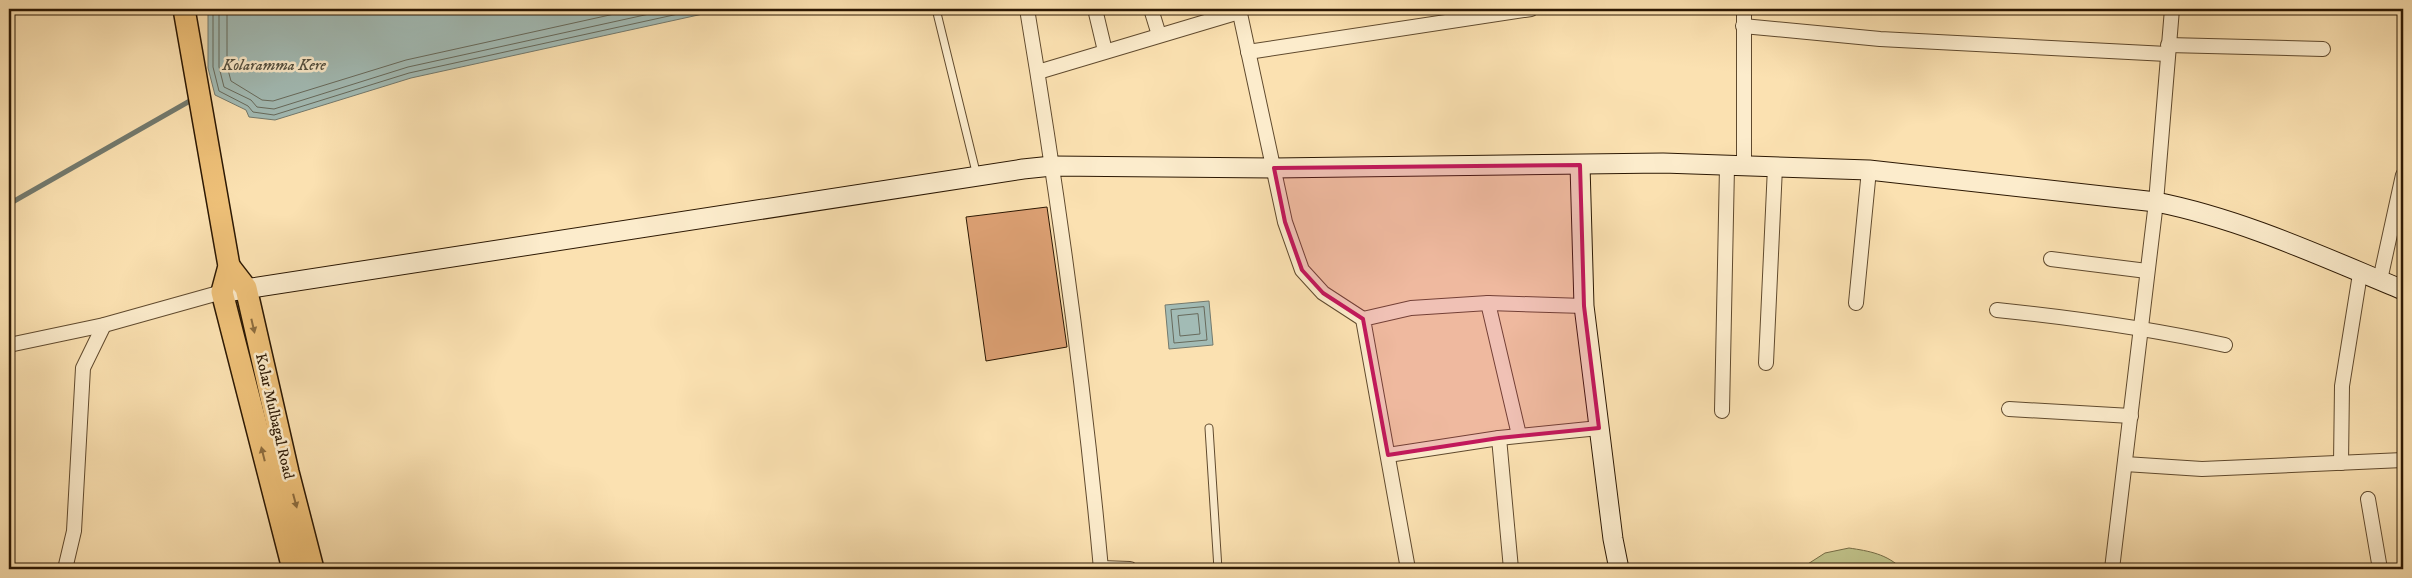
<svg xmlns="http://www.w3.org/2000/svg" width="2412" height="578" font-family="'IM FELL DW Pica',serif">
	<rect width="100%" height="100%" fill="#fbe1b1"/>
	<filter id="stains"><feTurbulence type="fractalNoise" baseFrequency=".004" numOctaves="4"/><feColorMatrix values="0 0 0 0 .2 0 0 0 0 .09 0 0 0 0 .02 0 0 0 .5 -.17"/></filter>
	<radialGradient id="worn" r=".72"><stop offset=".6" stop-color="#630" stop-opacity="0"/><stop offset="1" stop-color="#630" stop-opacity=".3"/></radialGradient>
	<path fill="#c0c28a" stroke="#766d46" d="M1849,548C1869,551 1887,554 1902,569H1800L1825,553Z"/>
	<g fill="#a2bbb5" stroke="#737a6e">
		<polygon points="208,9 714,9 712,12 411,78 275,120 249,117 246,110 215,95 208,68"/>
		<polygon points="1209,301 1213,345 1169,349 1165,305"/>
	</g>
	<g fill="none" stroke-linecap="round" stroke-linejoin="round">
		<g stroke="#676a5c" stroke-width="1">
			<polyline points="213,9 213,67 219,91 248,106 253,112 274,115 409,73 701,9"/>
			<polyline points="219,9 219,67 224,87 251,100 257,107 274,109 408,67 672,9"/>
			<polyline points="227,9 227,66 231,81 262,100 273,101 406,60 637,9"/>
			<polygon points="1204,307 1207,340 1174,343 1171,310"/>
			<polygon points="1198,314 1200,334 1180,336 1178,316"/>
		</g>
		<polyline stroke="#737a6e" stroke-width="5" points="9,204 195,98"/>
	</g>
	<polygon fill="#dca073" stroke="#2c1803" points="1047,207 1067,347 986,361 966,217"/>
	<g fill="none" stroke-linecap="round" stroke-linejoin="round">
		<defs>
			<g id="lane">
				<polyline points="936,9 977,176"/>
				<polyline points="1209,428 1218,569"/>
			</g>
			<g id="street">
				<path d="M1027,9C1058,195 1084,382 1101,569"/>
				<polyline points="1095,9 1105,51"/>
				<polyline points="1151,9 1159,35"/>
				<polyline points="1239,9 1285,222 1302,270 1323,293 1363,319"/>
				<polyline points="1744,9 1744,166"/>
				<polyline points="1743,26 1880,39 2167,54"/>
				<polyline points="2168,45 2323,49"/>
				<polyline points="1248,52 1531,9"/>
				<polyline points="1038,72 1239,12"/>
				<polyline points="2051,259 2147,271"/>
				<polyline points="2380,280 2403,175"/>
				<polyline points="1488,303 1519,435"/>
				<polyline points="1856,303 1869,170"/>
				<path d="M1997,310C2076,318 2147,328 2225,345"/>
				<polyline points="9,345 104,325 222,292"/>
				<polyline points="1766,363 1775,167"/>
				<polyline points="2009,409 2131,416"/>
				<polyline points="1722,411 1727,167"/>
				<polyline points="1499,438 1511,569"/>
				<polyline points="1388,455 1499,438 1599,428"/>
				<polyline points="2341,463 2342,386 2360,274"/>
				<polyline points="2125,464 2202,469 2403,460"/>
				<polyline points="2368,499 2380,569"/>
				<polyline points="1101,568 1130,569"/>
				<polyline points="65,569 74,531 83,368 104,325"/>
				<polyline points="1408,569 1363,319 1411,308 1488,303 1584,306"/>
				<polyline points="2112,569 2156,202 2172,9"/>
			</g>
			<g id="secondary">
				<polyline points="1580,165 1584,306 1613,539 1619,569"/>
				<path d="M232,291L1023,169L1052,166L1274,168L1663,163L1869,170L2156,202C2242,219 2323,257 2403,290"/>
			</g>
			<g id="primary">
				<polyline points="184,9 229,266 222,292 293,569"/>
				<polyline points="229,266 246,288 288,472 313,569"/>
			</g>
		</defs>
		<use href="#lane" stroke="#604a2e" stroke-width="9"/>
		<use href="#street" stroke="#604a2e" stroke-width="16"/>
		<use href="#secondary" stroke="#2c1803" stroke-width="21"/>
		<use href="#primary" stroke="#2c1803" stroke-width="24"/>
		<use href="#lane" stroke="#fceccc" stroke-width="7"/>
		<use href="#street" stroke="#fceccc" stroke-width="14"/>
		<use href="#secondary" stroke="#fceccc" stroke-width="19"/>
		<use href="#primary" stroke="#eec078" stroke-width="21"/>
	</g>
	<defs><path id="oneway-solid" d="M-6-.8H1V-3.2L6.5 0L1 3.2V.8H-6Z" transform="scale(1.25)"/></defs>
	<g fill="#8d6c3e">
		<use href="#oneway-solid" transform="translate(253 326) rotate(77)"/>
		<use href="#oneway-solid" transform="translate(263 454) rotate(-104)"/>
		<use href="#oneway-solid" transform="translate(295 501) rotate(75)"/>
	</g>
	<path fill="#c2185b" fill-opacity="0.2" stroke="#c2185b" stroke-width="4" stroke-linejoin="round" d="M1580,165L1584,306L1599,428L1499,438L1388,455L1363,319L1323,293L1302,270L1285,222L1274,168Z"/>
	<g text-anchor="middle" stroke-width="5" stroke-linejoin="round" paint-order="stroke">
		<g font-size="15" fill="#2c1803" stroke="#fceccc">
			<text transform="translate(275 416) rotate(77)" y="5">Kolar Mulbagal Road</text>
		</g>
		<g font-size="16" font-style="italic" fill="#555141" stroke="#fceccc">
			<text x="274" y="70">Kolaramma Kere</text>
		</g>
	</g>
	<rect width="2412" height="578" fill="none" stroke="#fbe1b1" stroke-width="30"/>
	<rect x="10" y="10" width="2392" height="558" fill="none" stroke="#2c1803" stroke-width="2.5"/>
	<rect x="15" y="15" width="2382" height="548" fill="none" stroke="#2c1803"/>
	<rect width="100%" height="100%" filter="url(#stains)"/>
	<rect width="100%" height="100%" fill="url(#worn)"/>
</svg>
